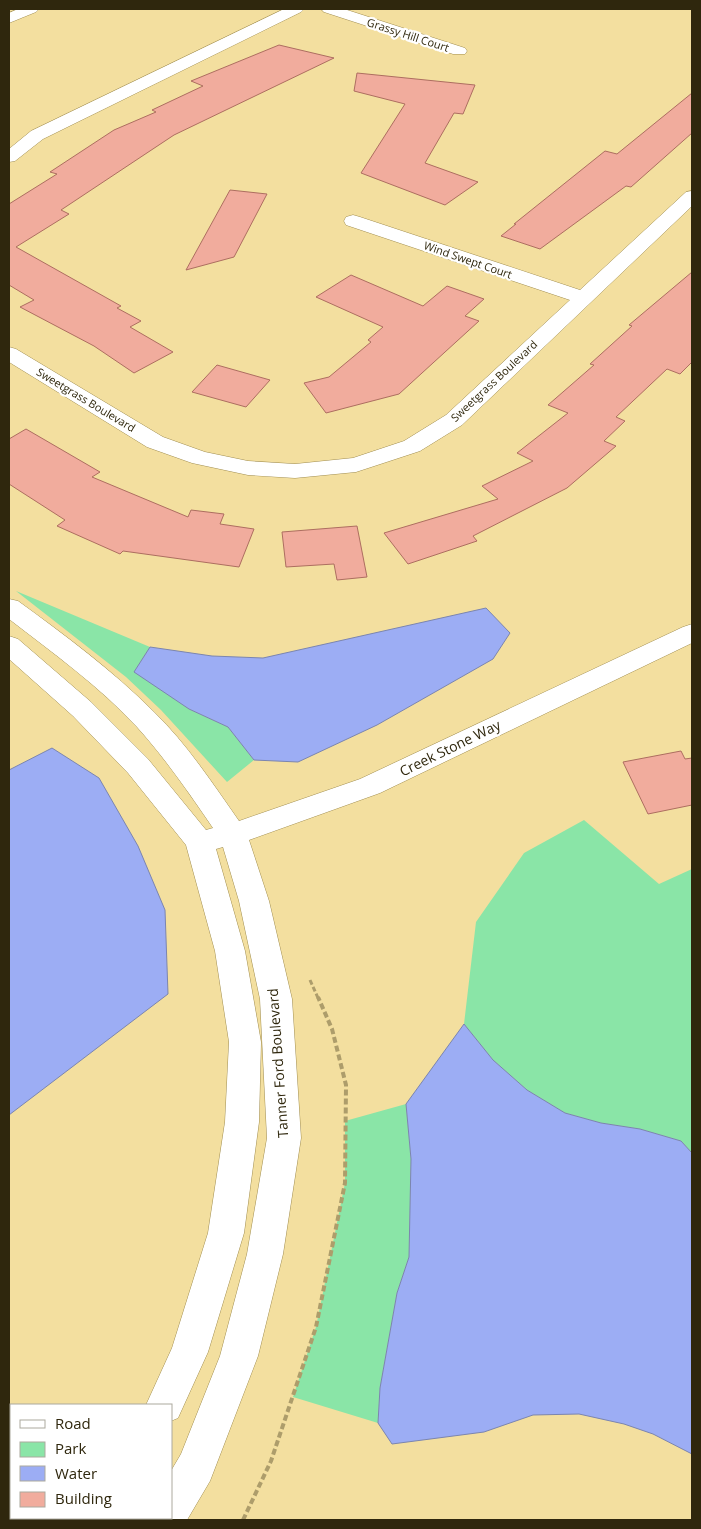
<svg xmlns="http://www.w3.org/2000/svg" width="701" height="1529" font-family="'Open Sans',sans-serif">
	<rect width="100%" height="100%" fill="#f3df9f"/>
	<g fill="#8ae5a7">
		<polygon points="16,591 150,647 135,671 189,709 228,727 254,760 227,782 161,710 126,677"/>
		<polygon points="584,820 659,884 692,869 692,1153 681,1141 640,1129 601,1123 565,1113 527,1090 493,1060 464,1024 476,922 524,853"/>
		<polygon points="406,1104 411,1159 409,1257 397,1293 380,1388 378,1423 293,1397 316,1327 345,1183 345,1121"/>
	</g>
	<g fill="#9cadf4" stroke="#7b85af">
		<polygon points="486,608 510,633 493,659 377,725 298,762 254,760 228,727 189,709 134,672 150,647 212,656 263,658"/>
		<polygon points="52,748 99,778 138,846 165,910 168,994 9,1115 9,770"/>
		<polygon points="464,1024 493,1060 527,1090 565,1113 601,1123 640,1129 681,1141 692,1153 692,1454 653,1434 624,1424 579,1414 533,1415 484,1432 392,1444 378,1423 380,1388 397,1293 409,1257 411,1159 406,1104"/>
	</g>
	<g fill="#f1ac9d" stroke="#ad6e60">
		<polygon points="279,45 334,58 174,135 61,210 69,214 16,247 121,306 117,308 141,321 130,327 173,352 134,373 94,346 20,307 34,300 9,285 9,204 57,174 50,172 114,130 156,112 152,110 203,86 191,81"/>
		<polygon points="357,73 475,85 463,114 454,113 425,163 478,182 445,205 361,173 405,104 354,91"/>
		<polygon points="692,93 692,133 631,187 626,186 540,249 501,236 516,224 514,224 605,151 617,154"/>
		<polygon points="230,190 267,194 234,257 186,270"/>
		<polygon points="692,272 692,362 680,374 667,369 616,417 625,421 604,441 616,446 567,488 473,536 477,541 408,564 384,533 498,499 482,486 533,461 517,453 568,413 548,405 594,365 590,364 632,326 629,325"/>
		<polygon points="351,275 423,306 447,286 484,299 465,316 479,321 399,394 326,413 304,383 329,377 371,342 368,340 383,327 316,297"/>
		<polygon points="217,365 270,380 246,407 192,392"/>
		<polygon points="26,429 100,472 92,477 188,517 191,510 224,514 220,524 254,529 239,567 123,551 120,554 57,526 65,520 9,484 9,439"/>
		<polygon points="357,526 367,577 337,580 334,564 286,567 282,532"/>
		<polygon points="681,751 685,759 692,758 692,805 648,814 623,762"/>
	</g>
	<g fill="none" stroke-linecap="round" stroke-linejoin="round">
		<defs>
			<g id="minor">
				<polygon points="18,9 39,9 36,12 9,23 9,13"/>
				<polygon points="284,9 304,9 301,12 43,139 15,161 9,162 9,149 31,131"/>
				<polygon points="321,9 344,9 465,48 467,51 465,54 453,54 324,12"/>
				<polygon points="692,191 692,206 462,425 420,451 356,472 295,478 248,475 192,463 147,447 9,362 9,347 16,349 163,437 205,452 248,461 295,464 353,458 404,441 446,415 570,300 346,225 344,221 346,217 353,215 360,217 580,290 686,192"/>
				<path d="M9,599L18,601C66,636 112,670 154,712C187,744 213,784 239,821L360,779L683,627L692,624V643L380,793L249,840L269,901L292,999L301,1138L283,1254L258,1356L210,1481L187,1520H156L155,1518H171V1471L181,1454L220,1356L247,1254L267,1138L260,999L239,901L223,847L216,849L245,951L261,1042L259,1122L244,1233L208,1352L178,1418L171,1421V1405H146L172,1348L208,1233L225,1122L229,1042L215,951L186,845L128,773L73,716L9,659V636L18,639L91,702L148,759L206,830L213,828C189,793 165,758 137,727C99,686 53,653 9,619Z"/>
				<polygon points="74,1518 114,1518 113,1520 73,1520"/>
			</g>
		</defs>
		<use href="#minor" stroke="#a18e51" stroke-width="1"/>
		<polyline stroke="#ad9d6b" stroke-width="3" stroke-dasharray="5 2.5" stroke-linecap="butt" points="310,980 318,998"/>
		<polyline stroke="#ad9d6b" stroke-width="4" stroke-dasharray="6 3" stroke-linecap="butt" points="243,1520 271,1461 316,1327 345,1183 346,1085 332,1029 318,997"/>
		<use href="#minor" fill="#fff" fill-rule="evenodd"/>
	</g>
	<g text-anchor="middle" stroke-width="4.5" stroke-linejoin="round" paint-order="stroke">
		<g font-size="11" fill="#2f270d" stroke="#fff">
			<text transform="translate(408 35) rotate(18)" y="4">Grassy Hill Court</text>
			<text transform="translate(468 260) rotate(19)" y="4">Wind Swept Court</text>
			<text transform="translate(494 381) rotate(-43)" y="4">Sweetgrass Boulevard</text>
			<text transform="translate(86 400) rotate(31)" y="4">Sweetgrass Boulevard</text>
		</g>
		<g font-size="14" fill="#2f270d" stroke="#fff">
			<text transform="translate(450 748) rotate(-26)" y="5">Creek Stone Way</text>
			<text transform="translate(278 1063) rotate(-94)" y="5">Tanner Ford Boulevard</text>
		</g>
	</g>
	<rect width="701" height="1529" fill="none" stroke="#2f270d" stroke-width="20"/>
	<rect x="10" y="1404" width="162" height="115" fill="#ffffff" stroke="#aca99e"/>
	<rect x="20" y="1420" width="25" height="8" fill="#ffffff" stroke="#aca99e"/>
	<text x="55" y="1429" font-size="15" fill="#2f270d">Road</text>
	<rect x="20" y="1442" width="25" height="15" fill="#8ae5a7" stroke="#aca99e"/>
	<text x="55" y="1454" font-size="15" fill="#2f270d">Park</text>
	<rect x="20" y="1466" width="25" height="15" fill="#9cadf4" stroke="#aca99e"/>
	<text x="55" y="1479" font-size="15" fill="#2f270d">Water</text>
	<rect x="20" y="1492" width="25" height="15" fill="#f1ac9d" stroke="#aca99e"/>
	<text x="55" y="1504" font-size="15" fill="#2f270d">Building</text>
</svg>
